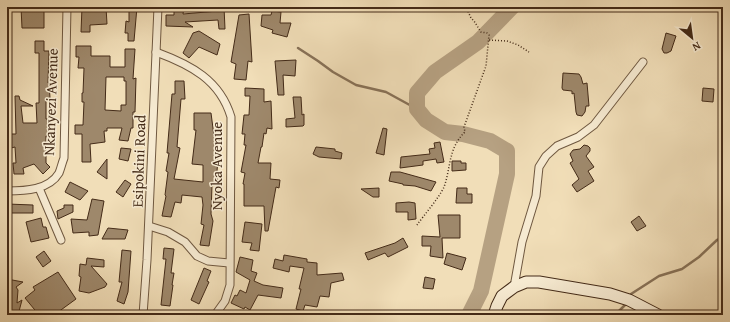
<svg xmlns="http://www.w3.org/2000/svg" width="730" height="322" font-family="'Gentium Book Plus',serif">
	<rect width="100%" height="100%" fill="#f1deb8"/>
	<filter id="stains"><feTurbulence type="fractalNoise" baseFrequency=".005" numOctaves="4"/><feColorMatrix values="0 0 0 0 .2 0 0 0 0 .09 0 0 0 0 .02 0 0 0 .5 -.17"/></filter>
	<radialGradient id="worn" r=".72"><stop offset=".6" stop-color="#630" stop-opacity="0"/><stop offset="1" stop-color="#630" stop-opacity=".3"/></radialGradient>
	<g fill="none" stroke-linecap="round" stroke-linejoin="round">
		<g stroke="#887258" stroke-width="2.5">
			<polyline points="298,48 318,61 333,72 356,85 386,92 417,109"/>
			<polyline points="631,297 631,294 659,276 682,269 699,257 717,240 723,238"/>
			<polyline points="615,315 627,303"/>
		</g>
		<polyline stroke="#b6a182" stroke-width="16" points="469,315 481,291 507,174 507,151 490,141 463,134 445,132 426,120 417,109 417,93 435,72 478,42 512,7"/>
	</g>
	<g fill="#9e886b" stroke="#442b18" fill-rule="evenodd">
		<polygon points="21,7 44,7 44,28 22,28"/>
		<polygon points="82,7 106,7 107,24 90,25 90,32 81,32"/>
		<polygon points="129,7 137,7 134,41 128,41 128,33 125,33 126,21 129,22"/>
		<polygon points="174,7 184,7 183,14 218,11 218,7 224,7 225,29 219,29 218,20 185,22 193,27 166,26 166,15 174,15"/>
		<polygon points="272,11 281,12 280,23 291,23 287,37 272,33 273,30 261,26 262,15 271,15"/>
		<polygon points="249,14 252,62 248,61 246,80 234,79 236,64 231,62 239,15"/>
		<polygon points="199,31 220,44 217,55 199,47 189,58 183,53 193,33"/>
		<polygon points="666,33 676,36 671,51 667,53 664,53 662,49"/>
		<polygon points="35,41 44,41 44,51 49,51 48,83 49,83 50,98 46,99 46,119 49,119 49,123 50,123 50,131 49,131 49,136 46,136 46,163 50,167 43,174 34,164 23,168 24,174 14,174 13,163 16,163 15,147 11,148 10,134 16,134 15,96 19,96 20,100 33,106 21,106 23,123 37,123 36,103 39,103 39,53 35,53"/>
		<path d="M76,46H91V56H110V67H125V49H135L133,79L136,78L135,112H133V128H131L128,141L119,140L122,128H107V131H104L105,142L90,144L91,162H82V134H75V125H83L84,102H82V93H83L84,68H78L79,57H76ZM106,77H124V81H126V105H121V111L105,110Z"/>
		<polygon points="296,60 295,76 283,75 284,95 278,95 275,61"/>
		<polygon points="563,73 579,74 581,77 583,84 587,83 589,106 586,106 585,112 582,116 577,115 576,112 574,93 572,94 572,91 563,90 562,88"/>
		<polygon points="175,81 184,81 185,99 181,99 177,147 180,148 174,179 203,182 203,165 192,164 196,130 194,130 194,113 211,113 214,136 220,137 217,171 218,186 212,185 211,214 213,221 209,246 200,245 204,225 201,224 203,205 202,197 182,195 181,203 175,202 171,217 162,216 166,196 165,195 168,172 166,171 169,153 167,153 172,94 175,94"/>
		<polygon points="245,88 264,89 264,102 271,101 272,129 267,128 266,134 264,133 262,147 261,147 258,163 271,163 270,179 280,180 279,188 276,187 268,231 265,231 264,206 244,206 244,184 243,184 245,173 241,172 246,145 244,145 245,134 242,134 244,115 249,115 250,96 245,96"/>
		<polygon points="703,88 714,89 713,102 702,101"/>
		<polygon points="293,97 301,97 302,115 304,114 304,125 303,126 286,127 286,119 295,118"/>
		<polygon points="383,128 387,129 384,155 376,153"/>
		<polygon points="440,142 444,162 437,163 436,159 423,161 423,165 400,168 401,157 430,154 429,149 435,148 434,143"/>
		<polygon points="584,145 588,146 590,148 590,151 586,156 594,167 588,171 594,181 577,192 572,185 579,179 570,163 573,161 570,154 573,150 580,149"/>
		<polygon points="316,147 335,149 335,151 342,153 341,159 319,157 313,154"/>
		<polygon points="121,148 131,149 128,161 119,159"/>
		<polygon points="107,159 107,179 97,172"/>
		<polygon points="452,161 461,161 461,163 466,163 466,170 452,171"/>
		<polygon points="391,172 400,172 436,182 431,191 415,186 403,185 403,184 389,181"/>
		<polygon points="125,180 131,184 123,197 116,192"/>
		<polygon points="70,182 88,191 80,200 65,192"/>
		<polygon points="379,188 379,197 373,197 361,189"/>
		<polygon points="457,188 467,188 467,194 472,194 472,203 456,203"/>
		<polygon points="92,199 104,201 98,235 89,236 89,232 73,233 71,219 87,220"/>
		<polygon points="409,202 415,203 416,219 408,220 408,212 396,212 396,203"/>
		<polygon points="7,204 33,205 33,213 7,213"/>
		<polygon points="64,205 73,205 73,212 58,219 57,211 64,208"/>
		<polygon points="438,215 460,215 460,238 442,238 443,258 430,256 431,246 422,246 422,236 440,237"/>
		<polygon points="639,216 646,226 637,231 631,222"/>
		<polygon points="41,218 43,227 46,227 49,238 31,242 26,222"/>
		<polygon points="245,222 262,224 259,251 250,250 252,243 242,242"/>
		<polygon points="108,228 128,230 125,239 102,239"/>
		<polygon points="403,238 408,247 388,257 385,253 368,260 365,253 395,243"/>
		<polygon points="164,248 174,249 171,273 174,273 172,285 173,285 170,306 161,305 166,259 163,259"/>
		<polygon points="122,250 131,251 128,292 124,304 117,301 122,282 119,282"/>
		<polygon points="44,251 51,261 43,267 36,257"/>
		<polygon points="447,253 466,258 462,270 444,264"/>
		<polygon points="284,255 307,259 307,262 317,263 317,275 342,273 344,280 331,283 329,297 320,296 317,307 305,305 303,311 296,309 301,289 299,289 304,268 290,266 289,272 273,268 275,259 283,261"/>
		<polygon points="240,257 253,260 251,271 257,273 254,281 263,285 283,288 281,298 258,295 250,310 245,307 244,309 231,303 235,295 237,296 240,290 246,293 250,280 236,272"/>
		<polygon points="87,258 104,260 104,267 91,266 107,284 105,287 89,293 79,291 81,277 79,276 80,264 86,265"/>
		<polygon points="204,268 211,271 207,281 209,282 199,304 191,300"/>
		<polygon points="58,272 76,299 54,315 39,315 25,298 35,290 33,287"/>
		<polygon points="425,277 435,279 433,289 423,288"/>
		<polygon points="7,279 23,282 16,287 18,290 17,303 22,300 18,315 10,315 11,309 7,308"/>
	</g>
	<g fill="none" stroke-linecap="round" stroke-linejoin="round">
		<defs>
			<g id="street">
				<path d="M156,52C191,65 220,80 231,117L230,285L225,301L215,315"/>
				<polyline points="39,188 61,240"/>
				<path d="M7,191C25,191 49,190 59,173C61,168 62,163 64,158L67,7"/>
				<polyline points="149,226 168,232 185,242 197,256 208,261 229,263"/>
				<polyline points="514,287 522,242 536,196 539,167 546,156 557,146 578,137 594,125 643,62"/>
				<polyline points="143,315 147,260 158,7"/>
			</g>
			<polyline id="secondary" points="494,315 497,306 502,296 514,287 526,282 539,282 610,294 629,300 658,315"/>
		</defs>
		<use href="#street" stroke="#6f5840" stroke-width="9"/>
		<use href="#secondary" stroke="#442b18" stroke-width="13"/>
		<g stroke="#442b18" stroke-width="1.5" stroke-dasharray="1 2" stroke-linecap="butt">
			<polyline points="489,40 507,41 518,45 529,52"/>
			<path d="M417,225C424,215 439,198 444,187C451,168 448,148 465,132L464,127L486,66L489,35L487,33L481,32L474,21L471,18L466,7"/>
		</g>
		<use href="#street" stroke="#f6ead1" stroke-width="7"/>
		<use href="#secondary" stroke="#f6ead1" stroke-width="11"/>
	</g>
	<g text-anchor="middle" stroke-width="3" stroke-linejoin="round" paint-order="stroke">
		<g font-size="15" fill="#442b18" stroke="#f6ead1">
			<text transform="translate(51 102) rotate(-88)" y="5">Nkanyezi Avenue</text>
			<text transform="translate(139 161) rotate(-88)" y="5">Esipokini Road</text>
			<text transform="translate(217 166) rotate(-90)" y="5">Nyoka Avenue</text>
		</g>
	</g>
	<rect width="730" height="322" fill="none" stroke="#f1deb8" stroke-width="24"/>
	<rect x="8" y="8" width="714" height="306" fill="none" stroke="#442b18" stroke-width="2"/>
	<rect x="12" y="12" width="706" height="298" fill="none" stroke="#442b18"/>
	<g transform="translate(692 38) rotate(151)" stroke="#f6ead1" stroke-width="3" paint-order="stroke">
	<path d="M0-3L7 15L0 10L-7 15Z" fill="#442b18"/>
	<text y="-6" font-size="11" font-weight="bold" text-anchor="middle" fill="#442b18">N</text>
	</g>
	<rect width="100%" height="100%" filter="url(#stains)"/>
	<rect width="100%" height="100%" fill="url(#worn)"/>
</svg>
